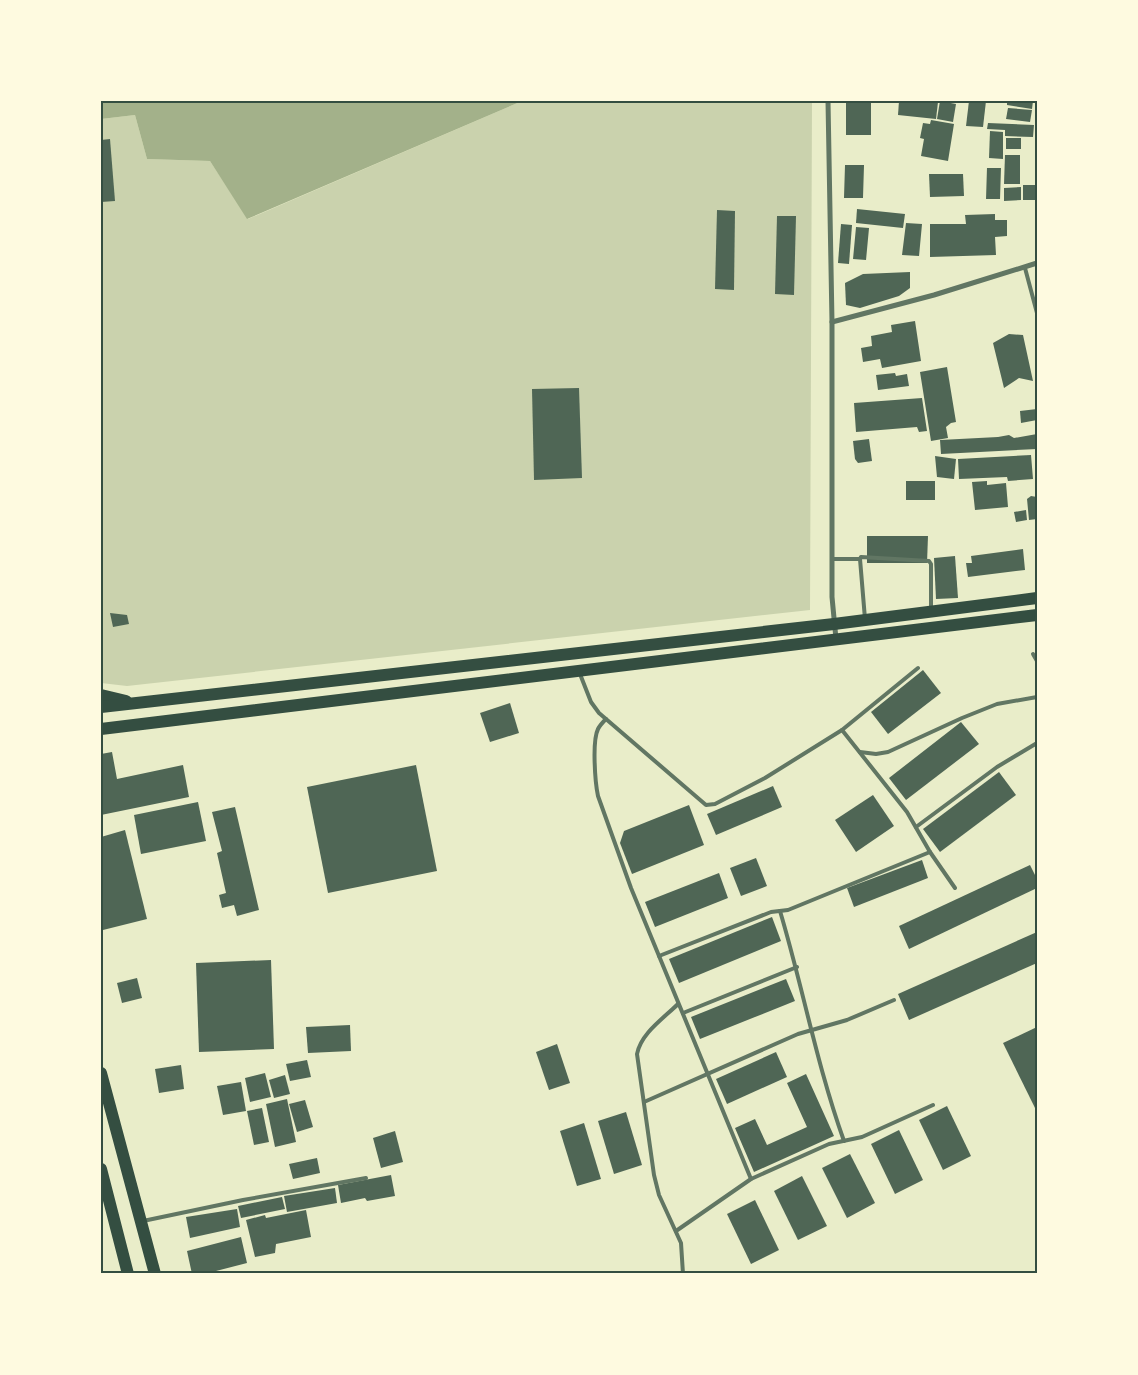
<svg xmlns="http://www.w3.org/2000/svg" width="1138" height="1375" font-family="'Archivo Narrow',sans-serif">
	<rect width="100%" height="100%" fill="#e9edc9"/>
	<polygon fill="#cad2ad" points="522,101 812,101 810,610 127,686 101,683 101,119 135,115 147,159 210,161 248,219"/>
	<polygon fill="#a3b18a" points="101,101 522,101 247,219 210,161 147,159 135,115 101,119"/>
	<g fill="#4f6655">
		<polygon points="846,101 871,102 871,135 846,135"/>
		<polygon points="899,101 938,102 936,119 898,115"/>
		<polygon points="940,101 956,104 953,122 937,119"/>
		<polygon points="969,101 986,101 983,127 966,126"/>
		<polygon points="1007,101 1033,101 1032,109 1007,105"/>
		<polygon points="1008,108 1032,110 1030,122 1006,119"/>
		<polygon points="931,120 954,124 948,161 921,156 924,139 920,138 923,123 930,124"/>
		<polygon points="988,123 1034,125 1033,137 1005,136 1005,130 987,129"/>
		<polygon points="990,131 1003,132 1003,159 989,158"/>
		<rect x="1006" y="138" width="15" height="11"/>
		<polygon points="110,139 115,201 101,202 101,140"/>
		<polygon points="1005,155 1020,155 1020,184 1004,184"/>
		<polygon points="845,165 864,165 863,198 844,198"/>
		<polygon points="987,168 1001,168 1000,199 986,199"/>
		<polygon points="929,174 963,174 964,196 930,197"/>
		<rect x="1023" y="185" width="14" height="15"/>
		<polygon points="1021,187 1021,200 1004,201 1004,188"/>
		<polygon points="857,209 905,214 903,228 856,223"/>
		<polygon points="717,210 735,211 734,290 715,289"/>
		<polygon points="995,214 995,220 1007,220 1007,236 995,237 996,255 930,257 930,224 966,224 965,215"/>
		<polygon points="777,216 796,216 794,295 775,294"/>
		<polygon points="906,223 922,224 919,256 902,255"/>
		<polygon points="841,224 852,225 849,264 838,263"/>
		<polygon points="856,227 869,228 866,260 853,259"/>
		<polygon points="910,272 910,288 899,296 860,308 846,305 845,283 863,274"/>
		<polygon points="915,321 921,361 882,368 880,359 863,362 861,348 872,346 871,336 892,332 891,325"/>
		<polygon points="1009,334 1023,335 1033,381 1019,378 1004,388 993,343"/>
		<polygon points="947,367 956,422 951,423 946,427 948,438 931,441 920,372"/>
		<polygon points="895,373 896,376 907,374 909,386 878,390 876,375"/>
		<polygon points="579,388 582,478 534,480 532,389"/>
		<polygon points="922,398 927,431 919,432 917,427 856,432 854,403"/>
		<polygon points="1037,409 1037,420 1021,423 1020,411"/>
		<polygon points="1037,434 1037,449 941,454 940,440 998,437 1009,435 1014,438"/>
		<polygon points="869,439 872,461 858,463 855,459 853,441"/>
		<polygon points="1031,455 1033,479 1008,481 1007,477 959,479 958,459"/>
		<polygon points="935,456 956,459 954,479 937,477"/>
		<rect x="906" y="481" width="29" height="19"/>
		<polygon points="987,481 987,485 1006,483 1008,507 975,510 972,482"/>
		<polygon points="1031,496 1037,497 1037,519 1029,520 1027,499"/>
		<polygon points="1026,510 1027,520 1016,522 1014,512"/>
		<polygon points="867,536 928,536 927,563 867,563"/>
		<polygon points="1023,549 1025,570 968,577 966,563 972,563 971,556"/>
		<polygon points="955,556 958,598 936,599 934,558"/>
		<polygon points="110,613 127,615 129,624 113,627"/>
		<polygon points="923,670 941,693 888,734 871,712"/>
		<polygon points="510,703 519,733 490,742 480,713"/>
		<polygon points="961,722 979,744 906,800 889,778"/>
		<polygon points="112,752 117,779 183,765 189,797 101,815 101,754"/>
		<polygon points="416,765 437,871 328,893 307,787"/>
		<polygon points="999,772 1016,795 940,852 923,829"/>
		<polygon points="773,786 782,807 716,835 707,814"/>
		<polygon points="873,795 894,826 856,852 835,820"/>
		<polygon points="198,802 206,841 141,854 134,815"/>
		<polygon points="689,805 704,845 632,874 620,843 624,831"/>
		<polygon points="235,807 259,910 237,916 234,905 222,908 219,895 226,893 217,853 222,851 212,812"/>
		<polygon points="125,830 147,919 103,930 101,925 101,837"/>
		<polygon points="756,858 767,886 741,896 730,868"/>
		<polygon points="922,860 928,878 854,907 847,888"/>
		<polygon points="1030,865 1037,879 1037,888 909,949 899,926"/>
		<polygon points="719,873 728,898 655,927 645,902"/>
		<polygon points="772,917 781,941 679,983 669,959"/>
		<polygon points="1037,932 1037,963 909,1020 898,994"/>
		<polygon points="271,960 274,1049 199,1052 196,963"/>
		<polygon points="137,978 142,998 122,1003 117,983"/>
		<polygon points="786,979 795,1001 700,1039 691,1017"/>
		<polygon points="350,1025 351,1051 308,1053 306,1027"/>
		<polygon points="1037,1027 1037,1112 1003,1043"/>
		<polygon points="557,1044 570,1083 549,1090 536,1052"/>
		<polygon points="776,1052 787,1077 727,1104 716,1079"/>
		<polygon points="307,1060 311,1077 290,1081 286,1064"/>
		<polygon points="181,1065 184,1089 159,1093 155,1069"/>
		<polygon points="265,1073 271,1097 250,1102 245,1078"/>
		<polygon points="806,1074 834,1136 754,1172 735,1128 755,1119 767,1145 807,1127 787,1083"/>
		<polygon points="285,1075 290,1094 274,1098 269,1080"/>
		<polygon points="241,1082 246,1111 223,1115 217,1086"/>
		<polygon points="287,1099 296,1142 275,1147 266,1104"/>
		<polygon points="305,1100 313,1127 297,1132 289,1104"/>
		<polygon points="947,1106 971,1156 943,1170 919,1120"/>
		<polygon points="262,1108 269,1142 254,1145 247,1111"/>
		<polygon points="626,1112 642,1165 614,1174 598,1121"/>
		<polygon points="584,1123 601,1179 577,1186 560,1131"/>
		<polygon points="899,1130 923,1180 895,1194 871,1144"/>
		<polygon points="395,1131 403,1162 381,1168 373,1138"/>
		<polygon points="850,1154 875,1203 847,1218 822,1168"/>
		<polygon points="317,1158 320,1173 293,1179 289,1164"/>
		<polygon points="391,1175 395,1196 367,1201 365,1198 341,1203 338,1185"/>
		<polygon points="802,1176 827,1226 798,1240 774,1191"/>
		<polygon points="335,1188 337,1203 287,1212 284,1196"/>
		<polygon points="282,1197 285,1209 241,1218 238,1206"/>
		<polygon points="755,1200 779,1250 751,1264 727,1214"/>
		<polygon points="237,1209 240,1227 190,1238 186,1217"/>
		<polygon points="306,1210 311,1237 276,1244 275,1253 255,1257 246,1220 265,1215 266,1218"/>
		<polygon points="241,1237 247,1263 216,1271 216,1274 192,1274 187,1251"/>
	</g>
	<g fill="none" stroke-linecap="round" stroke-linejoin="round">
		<g stroke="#617663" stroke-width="4">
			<polyline points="1025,268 1037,313"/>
			<polyline points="832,559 860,559 861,557 929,561 931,564 931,610"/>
			<polyline points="860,559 865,619"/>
			<polyline points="1033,654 1037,661"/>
			<polyline points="580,674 591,702 599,713 706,805 715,804 765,778 842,730 918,668"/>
			<path d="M606,719C603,722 600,725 598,729C592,741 595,782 598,796L631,888L751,1179"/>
			<polyline points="842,730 907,812 930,852 955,888"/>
			<polyline points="860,752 876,754 888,752 962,718 997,704 1037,697"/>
			<polyline points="916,827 997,767 1037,743"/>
			<path d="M780,911C803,988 817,1066 844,1141"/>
			<polyline points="659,956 771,912 788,910 930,852"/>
			<path d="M678,1004C664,1018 641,1033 637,1054L654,1175L659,1195L681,1243L683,1274"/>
			<polyline points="683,1013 797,967"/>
			<polyline points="644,1102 798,1034 847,1020 894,1000"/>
			<polyline points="143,1221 243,1200 366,1178"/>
			<polyline points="676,1231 751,1179 829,1144 862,1137 933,1105"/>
		</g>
		<g stroke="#617663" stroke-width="5">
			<polyline points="828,101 832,322 832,597 836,639"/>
			<polyline points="832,322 934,295 1037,263"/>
		</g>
		<g stroke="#344e41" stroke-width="12">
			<polyline points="101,695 126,701"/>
			<polyline points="101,707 834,624 1037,598"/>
			<polyline points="101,729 1037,615"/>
			<polyline points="101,1073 155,1274"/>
			<polyline points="101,1169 128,1274"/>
		</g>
	</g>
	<rect width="1138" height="1375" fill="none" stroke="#fefae0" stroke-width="205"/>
	<rect x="102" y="102" width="934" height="1170" fill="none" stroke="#344e41" stroke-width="2"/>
</svg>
